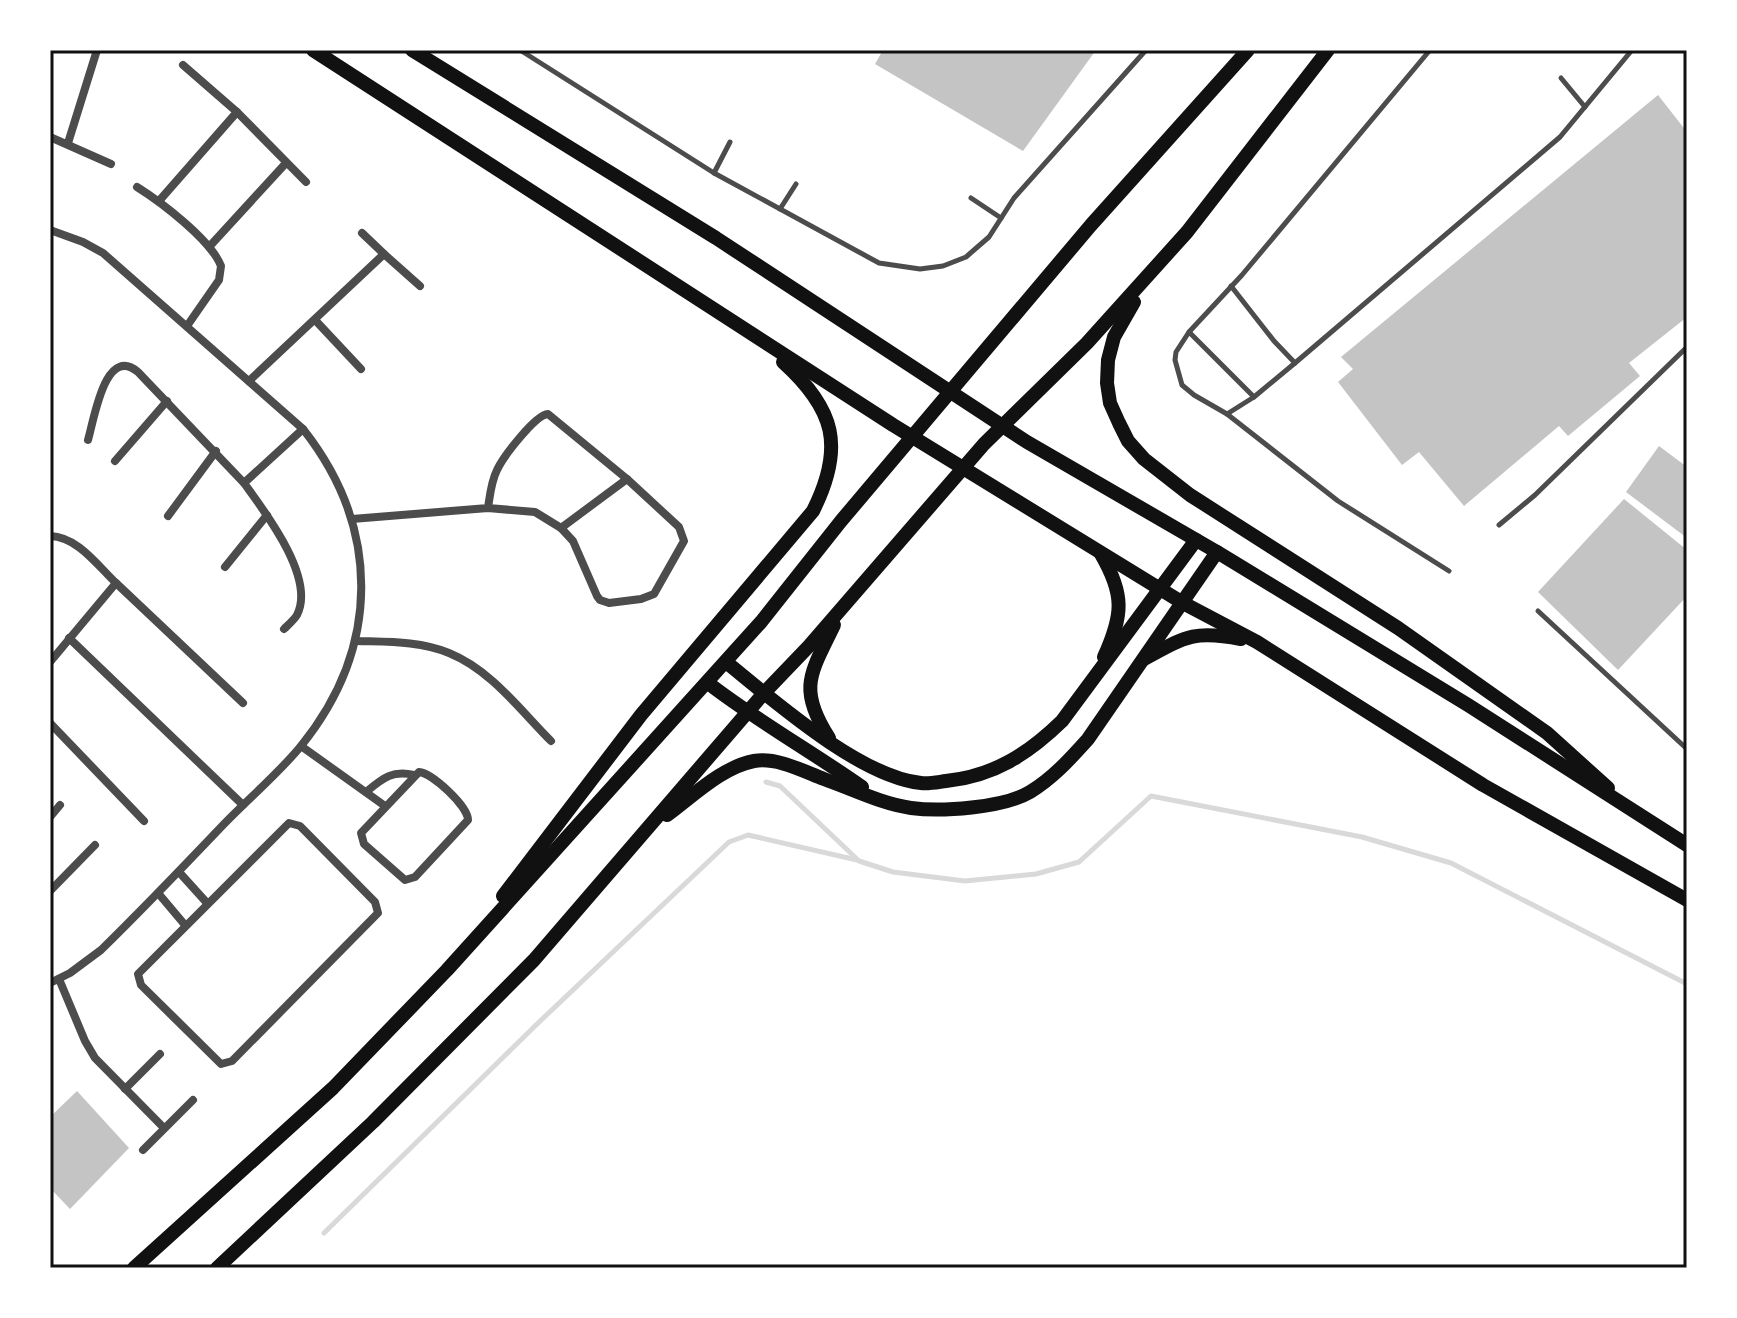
<svg xmlns="http://www.w3.org/2000/svg" width="1737" height="1318" font-family="Signika,sans-serif">
	<rect width="100%" height="100%" fill="#fff"/>
	<g fill="none" stroke-linecap="round" stroke-linejoin="round">
		<g stroke="#d9d9d9" stroke-width="5">
			<polyline points="766,782 780,786 859,861 893,872 965,881 1036,874 1079,862 1151,796 1362,837 1451,863 1687,984"/>
			<polyline points="324,1233 536,1025 729,842 748,835 857,860"/>
		</g>
	</g>
	<g fill="#c4c4c4">
		<polygon points="883,50 1096,50 1023,151 875,64"/>
		<polygon points="1658,95 1687,132 1687,317 1629,363 1640,376 1568,436 1559,426 1464,506 1419,452 1402,465 1338,382 1353,369 1341,357"/>
		<polygon points="1659,446 1687,467 1687,538 1626,492"/>
		<polygon points="1624,499 1687,550 1687,596 1618,670 1538,592"/>
		<polygon points="77,1091 129,1148 70,1209 50,1188 50,1117"/>
	</g>
	<g fill="none" stroke-linecap="round" stroke-linejoin="round">
		<g stroke="#4c4c4c" stroke-width="5">
			<polyline points="520,50 714,173 879,263 920,269 943,266 966,257 989,237 1014,198 1146,50"/>
			<polyline points="1430,50 1242,275 1189,332 1176,352 1175,360 1182,385 1194,395 1227,414 1338,501 1449,571"/>
			<polyline points="1561,78 1585,107"/>
			<polyline points="714,173 730,142"/>
			<polyline points="971,198 1001,218"/>
			<polyline points="780,209 796,184"/>
			<polyline points="1231,286 1274,341 1295,363"/>
			<polyline points="1189,332 1254,397"/>
			<polyline points="1227,414 1254,397 1295,363 1560,137 1632,50"/>
			<polyline points="1499,525 1535,495 1687,347"/>
			<polyline points="1538,611 1687,749"/>
		</g>
		<g stroke="#4c4c4c" stroke-width="8">
			<polyline points="237,112 306,182"/>
			<polyline points="50,137 111,164"/>
			<polyline points="68,143 97,50"/>
			<path d="M137,187C161,202 211,240 221,266L219,280L187,326"/>
			<polyline points="159,201 237,112 183,65"/>
			<path d="M50,230L83,242L103,253L303,429C381,528 381,647 301,746C278,774 249,798 224,824C184,866 143,909 101,950L70,973L50,983"/>
			<polyline points="209,247 286,163"/>
			<polyline points="384,254 420,286"/>
			<polyline points="316,321 361,369"/>
			<polyline points="249,381 384,254 362,233"/>
			<path d="M88,440C94,420 105,344 138,372L244,483"/>
			<polyline points="115,461 167,401"/>
			<polyline points="168,516 216,451"/>
			<path d="M352,519L488,508L535,512L561,528L573,541L597,596L600,600L609,603L641,599L654,594L684,541L679,527L627,479L548,414C535,415 503,457 497,470C491,482 490,495 488,508"/>
			<polyline points="561,528 627,479"/>
			<path d="M50,536C78,537 97,565 116,583"/>
			<polyline points="225,567 267,515"/>
			<path d="M284,629C288,625 294,620 297,615C316,578 265,512 244,483L303,429"/>
			<polyline points="69,638 243,805"/>
			<path d="M357,641C388,642 420,641 449,653C491,670 520,710 551,741"/>
			<polyline points="50,662 116,583 243,703"/>
			<polyline points="50,723 144,821"/>
			<polyline points="301,746 385,806"/>
			<path d="M419,772C432,773 468,806 468,820L415,877L405,880L364,844L361,833Z"/>
			<path d="M366,792C383,778 392,770 414,775"/>
			<polyline points="50,817 60,805"/>
			<polygon points="289,823 300,826 375,902 378,913 232,1061 221,1064 141,985 138,974"/>
			<polyline points="179,872 207,903"/>
			<polyline points="50,891 95,845"/>
			<polyline points="158,893 185,925"/>
			<polyline points="59,979 85,1041 95,1058 164,1128"/>
			<polyline points="125,1089 160,1054"/>
			<polyline points="143,1150 193,1100"/>
		</g>
		<g stroke="#111" stroke-width="14">
			<polyline points="313,50 893,425 1183,603 1257,642 1483,785 1687,900"/>
			<polyline points="412,50 716,238 1027,442 1217,552 1468,705 1687,845"/>
			<polyline points="1134,302 1114,337 1108,360 1107,383 1110,403 1119,423 1128,441 1144,459 1190,495 1398,628 1547,733 1608,788"/>
			<path d="M1101,554C1125,595 1123,615 1104,657"/>
			<path d="M1144,659C1185,637 1193,630 1241,639"/>
			<path d="M726,662C773,700 860,777 921,783C929,784 938,782 946,781C994,776 1028,754 1062,721L1196,540"/>
			<path d="M708,683C757,721 811,751 862,787"/>
			<path d="M829,738C797,688 811,673 834,625"/>
			<path d="M667,815C693,796 722,767 754,761C777,757 803,771 824,779C852,789 882,804 911,808C941,812 1003,808 1030,792C1053,778 1070,759 1088,739L1217,552"/>
			<path d="M503,896L641,715L813,511C845,447 835,409 783,362"/>
			<polyline points="134,1268 333,1088 447,970 761,622 841,521 1091,225 1248,50"/>
			<polyline points="217,1268 373,1122 534,960 764,693 809,646 984,444 1087,343 1187,232 1328,50"/>
		</g>
	</g>
	<rect width="1737" height="1318" fill="none" stroke="#ffffff" stroke-width="104"/>
	<rect x="52" y="52" width="1633" height="1214" fill="none" stroke="#111" stroke-width="3"/>
</svg>
